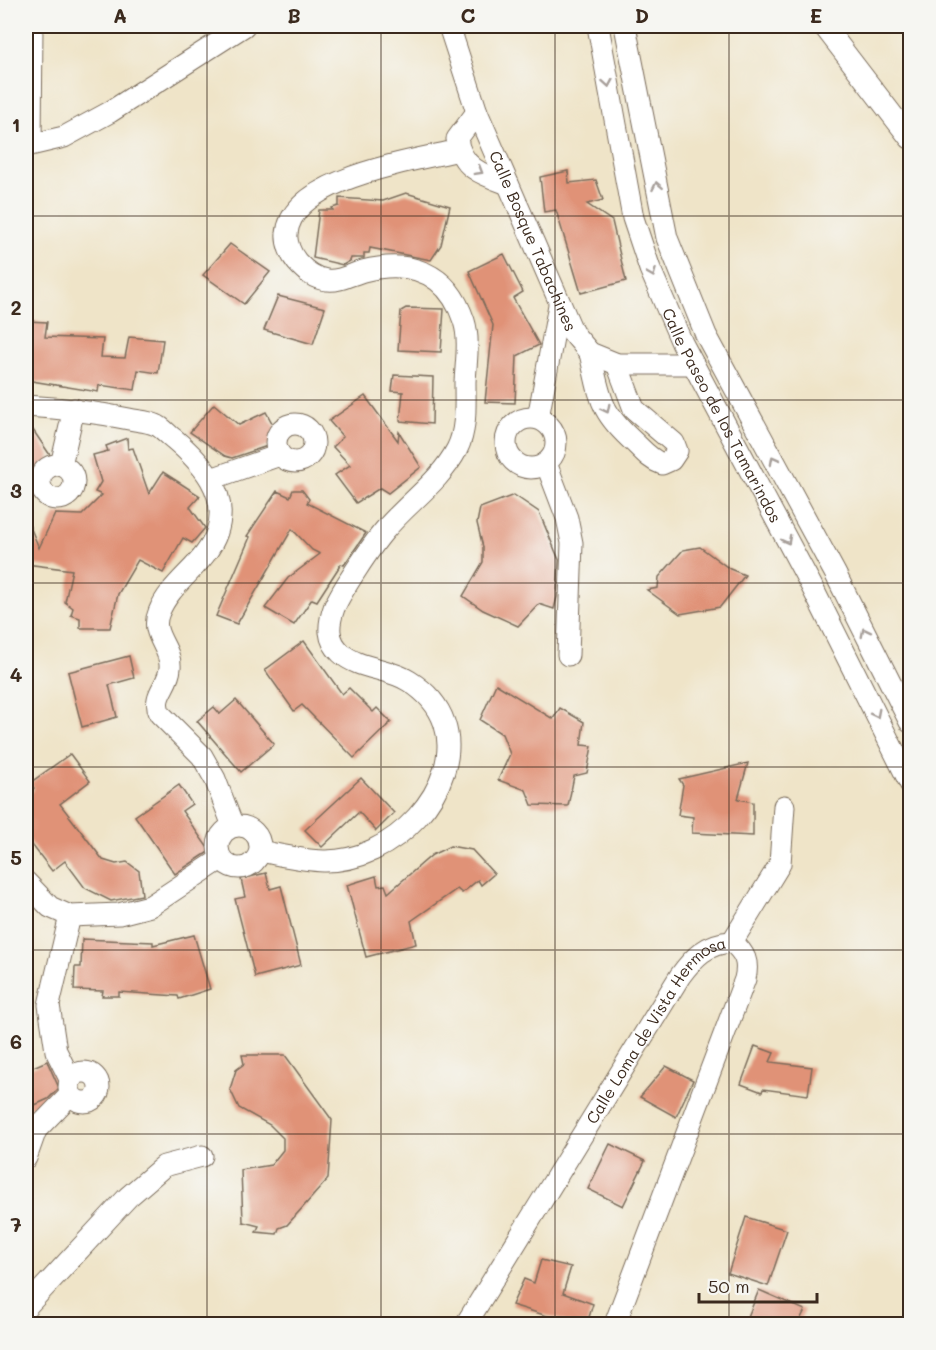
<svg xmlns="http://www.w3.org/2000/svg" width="936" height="1350" font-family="Mali,sans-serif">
	<rect width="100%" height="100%" fill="#f6f6f2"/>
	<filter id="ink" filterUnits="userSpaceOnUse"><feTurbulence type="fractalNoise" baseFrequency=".0167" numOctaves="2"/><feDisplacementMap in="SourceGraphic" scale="12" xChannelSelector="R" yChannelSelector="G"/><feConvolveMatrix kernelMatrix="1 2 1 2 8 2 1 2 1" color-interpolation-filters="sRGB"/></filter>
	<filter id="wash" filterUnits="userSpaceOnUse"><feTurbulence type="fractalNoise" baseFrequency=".008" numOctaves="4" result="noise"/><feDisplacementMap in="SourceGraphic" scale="24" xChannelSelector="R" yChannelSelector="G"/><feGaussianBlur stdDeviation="1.35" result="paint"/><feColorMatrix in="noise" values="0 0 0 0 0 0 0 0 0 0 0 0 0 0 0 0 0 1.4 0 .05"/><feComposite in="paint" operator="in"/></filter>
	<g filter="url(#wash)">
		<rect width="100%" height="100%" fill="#efe4c8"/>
		<g id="blocks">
			<g fill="#e09277">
				<polygon points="568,171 569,183 596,180 603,200 587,204 612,221 626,281 581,293 556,210 544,212 540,177"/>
				<polygon points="406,193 450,206 441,245 431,260 370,248 369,253 364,253 364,258 351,258 350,261 343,265 313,258 319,210 333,210 332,208 339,206 339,198 383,201"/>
				<polygon points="230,244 270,272 244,304 203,275"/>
				<polygon points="504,254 523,292 513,298 539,345 517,356 515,403 485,402 493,325 469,271"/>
				<polygon points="278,296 325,308 313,344 264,330"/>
				<polygon points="406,308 444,309 441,352 398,350 401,311"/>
				<polygon points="26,321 47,322 45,337 103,339 101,357 125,358 129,337 163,340 158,373 138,370 135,390 99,385 98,392 26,380"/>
				<polygon points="394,375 433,377 432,424 400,421 403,392 392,391"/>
				<polygon points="365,396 398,441 399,432 421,467 388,493 380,488 356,503 335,475 350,465 333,447 343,437 329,421"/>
				<polygon points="214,404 239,425 266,412 282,441 232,458 225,456 190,432"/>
				<polygon points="33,430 50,455 49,461 26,480 26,436"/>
				<polygon points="127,438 128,449 133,448 149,494 163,472 200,496 190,507 205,528 192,543 183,538 163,573 138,560 118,594 110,628 80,628 80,618 71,615 73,608 65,602 72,570 26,564 26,517 39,548 55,514 82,515 102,495 95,492 101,482 93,455 108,451 106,446"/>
				<polygon points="293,490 302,490 309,499 307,503 366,533 344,565 341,564 317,601 312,599 294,625 265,608 288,578 320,554 312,550 292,529 237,624 216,616 250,537 247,536 277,491 290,497"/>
				<polygon points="514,495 539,512 559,560 557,597 554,609 539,604 518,626 483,610 463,596 483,562 483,547 477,523 480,508"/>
				<polygon points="700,547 730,569 745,575 720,607 680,614 647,590 658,588 659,577 683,550"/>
				<polygon points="304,641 342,694 349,688 373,712 377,708 391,722 354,758 302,705 294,711 265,670"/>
				<polygon points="129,656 134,678 109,685 117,717 82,727 68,672"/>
				<polygon points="496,684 553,719 560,708 584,722 581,745 592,746 587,773 574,776 568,806 532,805 526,790 498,780 510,754 502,734 480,720"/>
				<polygon points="236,700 274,744 241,772 197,721 214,707 220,714"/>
				<polygon points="70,754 90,781 60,804 103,860 116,864 127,862 139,871 142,895 111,901 85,888 65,861 52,871 26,837 26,817 28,815 26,802 34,788 30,783"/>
				<polygon points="748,763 738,799 753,802 753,836 692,833 693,817 678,815 683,785 679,779"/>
				<polygon points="361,778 394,813 376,831 359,812 322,847 305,830"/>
				<polygon points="179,785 192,804 182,811 210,851 175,874 135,816"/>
				<polygon points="450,846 472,850 494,874 481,885 478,880 462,893 457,889 411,921 416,944 366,957 347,885 376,876 378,886 385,885 388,893 432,855"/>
				<polygon points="266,873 270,889 281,886 301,965 255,977 235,899 245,897 241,879"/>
				<polygon points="194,935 210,989 179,999 178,996 119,992 119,996 102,996 103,991 74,990 75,967 81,967 82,939 153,942 153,945"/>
				<polygon points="755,1046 774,1053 770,1062 812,1067 808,1095 763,1089 762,1092 741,1084"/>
				<polygon points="242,1055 285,1055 332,1120 328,1179 287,1225 279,1228 277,1234 256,1232 259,1226 243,1222 241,1170 271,1165 283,1150 283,1138 270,1125 239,1108 230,1089 236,1070 244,1064"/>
				<polygon points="47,1061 59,1088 48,1099 26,1109 26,1070"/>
				<polygon points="666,1066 693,1080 676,1117 640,1097"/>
				<polygon points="610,1144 645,1161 623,1206 588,1189"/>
				<polygon points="746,1217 787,1230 768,1286 728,1273"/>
				<polygon points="541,1260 571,1267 563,1293 593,1304 587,1324 573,1324 512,1305 524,1279 534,1283"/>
				<polygon points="759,1290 805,1310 798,1324 745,1324"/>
			</g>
		</g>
	</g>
	<g filter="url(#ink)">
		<use href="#blocks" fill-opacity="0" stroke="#7a6b5a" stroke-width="1.5"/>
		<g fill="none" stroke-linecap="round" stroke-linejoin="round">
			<defs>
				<g id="minor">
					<path id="s1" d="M449,26L477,112L573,333L590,353L617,364H693"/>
					<path id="s2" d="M598,26L633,218L650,269L682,343L811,585L910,783"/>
					<polyline points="625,26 667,238 706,335 835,573 910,722"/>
					<polyline points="824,26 910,138"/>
					<path d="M477,112L457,139C461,168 483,175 508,184"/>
					<polyline points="31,143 32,26"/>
					<polyline points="26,146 64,137 110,112 244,26"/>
					<path d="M590,353C601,400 599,411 636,444C644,452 651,460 662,464L671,460L677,451L674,443L634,409L617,364"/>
					<path d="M26,406C61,408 95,412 129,419C138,421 148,421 156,425C162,427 168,435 174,439C201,462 230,493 217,532C206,565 171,581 159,612C149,635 172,647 170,668C169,686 151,695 160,714L202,756L215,779L233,826"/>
					<polyline points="538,418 559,305"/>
					<circle cx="531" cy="443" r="25"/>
					<circle cx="295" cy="443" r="19"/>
					<polyline points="546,463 567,518 572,543 568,655"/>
					<circle cx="57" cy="482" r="17"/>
					<polyline points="61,465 74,409"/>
					<polyline points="211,479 280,455"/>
					<circle cx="239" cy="847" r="21"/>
					<path d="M260,851C302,859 333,869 373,850C439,819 484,728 409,681C389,668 358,669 341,653C327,640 328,625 334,608C341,591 372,545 384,531C407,503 440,482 457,449C467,430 465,402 465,382C466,362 470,340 464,321C448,272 410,259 363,271C352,274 338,282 327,280C314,279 305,271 297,262C291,255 286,243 287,234C291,178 414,161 459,150"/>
					<polyline points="26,882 50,907 70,916 119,914 150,906 221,859"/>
					<polyline points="70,916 49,1005 56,1051 70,1079"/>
					<polyline points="732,942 780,864 784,806"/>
					<circle cx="84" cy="1087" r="15"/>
					<polyline points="26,1158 36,1130 70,1095"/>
					<polyline points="26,1307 128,1197 164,1166 202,1156"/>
					<path id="s3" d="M466,1324L680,976C694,957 707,943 732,942C745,953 749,962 745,979L615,1324"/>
				</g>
			</defs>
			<use href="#minor" stroke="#7a6b5a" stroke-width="23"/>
			<use href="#minor" stroke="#fff" stroke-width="21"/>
		</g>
		<defs><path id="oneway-chevron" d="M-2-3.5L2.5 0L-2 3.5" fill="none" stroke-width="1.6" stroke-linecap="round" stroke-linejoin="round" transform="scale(1.5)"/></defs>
		<g stroke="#a79f9a">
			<use href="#oneway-chevron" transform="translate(608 83) rotate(80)"/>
			<use href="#oneway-chevron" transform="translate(479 171) rotate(31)"/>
			<use href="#oneway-chevron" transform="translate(657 186) rotate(-101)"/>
			<use href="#oneway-chevron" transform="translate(652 273) rotate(68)"/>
			<use href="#oneway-chevron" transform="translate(606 409) rotate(63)"/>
			<use href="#oneway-chevron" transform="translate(774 460) rotate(-118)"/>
			<use href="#oneway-chevron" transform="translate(787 540) rotate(62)"/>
			<use href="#oneway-chevron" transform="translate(865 632) rotate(-117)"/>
			<use href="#oneway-chevron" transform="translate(876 714) rotate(63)"/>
		</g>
	</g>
	<path fill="none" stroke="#3b2a1e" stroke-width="1.5" stroke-opacity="0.55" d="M207,26V1324M381,26V1324M555,26V1324M729,26V1324M26,216H910M26,400H910M26,583H910M26,767H910M26,950H910M26,1134H910"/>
	<g text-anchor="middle" stroke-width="5" stroke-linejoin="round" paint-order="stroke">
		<g font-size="16" fill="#3b2a1e" stroke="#f6f6f2">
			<text dy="6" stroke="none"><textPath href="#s1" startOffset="231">Calle Bosque Tabachines</textPath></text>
			<text dy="6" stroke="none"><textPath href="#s2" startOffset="412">Calle Paseo de los Tamarindos</textPath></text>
			<text dy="6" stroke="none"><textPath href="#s3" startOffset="352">Calle Loma de Vista Hermosa</textPath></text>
		</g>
	</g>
	<rect width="936" height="1350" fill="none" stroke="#f6f6f2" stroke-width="66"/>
	<path d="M699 1293v9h118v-9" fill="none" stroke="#3b2a1e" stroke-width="3"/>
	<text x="708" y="1293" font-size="18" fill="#3b2a1e" stroke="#f6f6f2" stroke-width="4.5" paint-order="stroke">50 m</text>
	<rect x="33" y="33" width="870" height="1284" fill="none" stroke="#3b2a1e" stroke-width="2"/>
	<g font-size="20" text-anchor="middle" font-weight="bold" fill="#3b2a1e">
		<text x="120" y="23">A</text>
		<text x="294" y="23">B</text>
		<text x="468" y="23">C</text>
		<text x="642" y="23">D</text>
		<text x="816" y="23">E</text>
		<text x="16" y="132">1</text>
		<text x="16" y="315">2</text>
		<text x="16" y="498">3</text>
		<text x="16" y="682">4</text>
		<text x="16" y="865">5</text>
		<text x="16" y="1049">6</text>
		<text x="16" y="1232">7</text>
	</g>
</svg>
